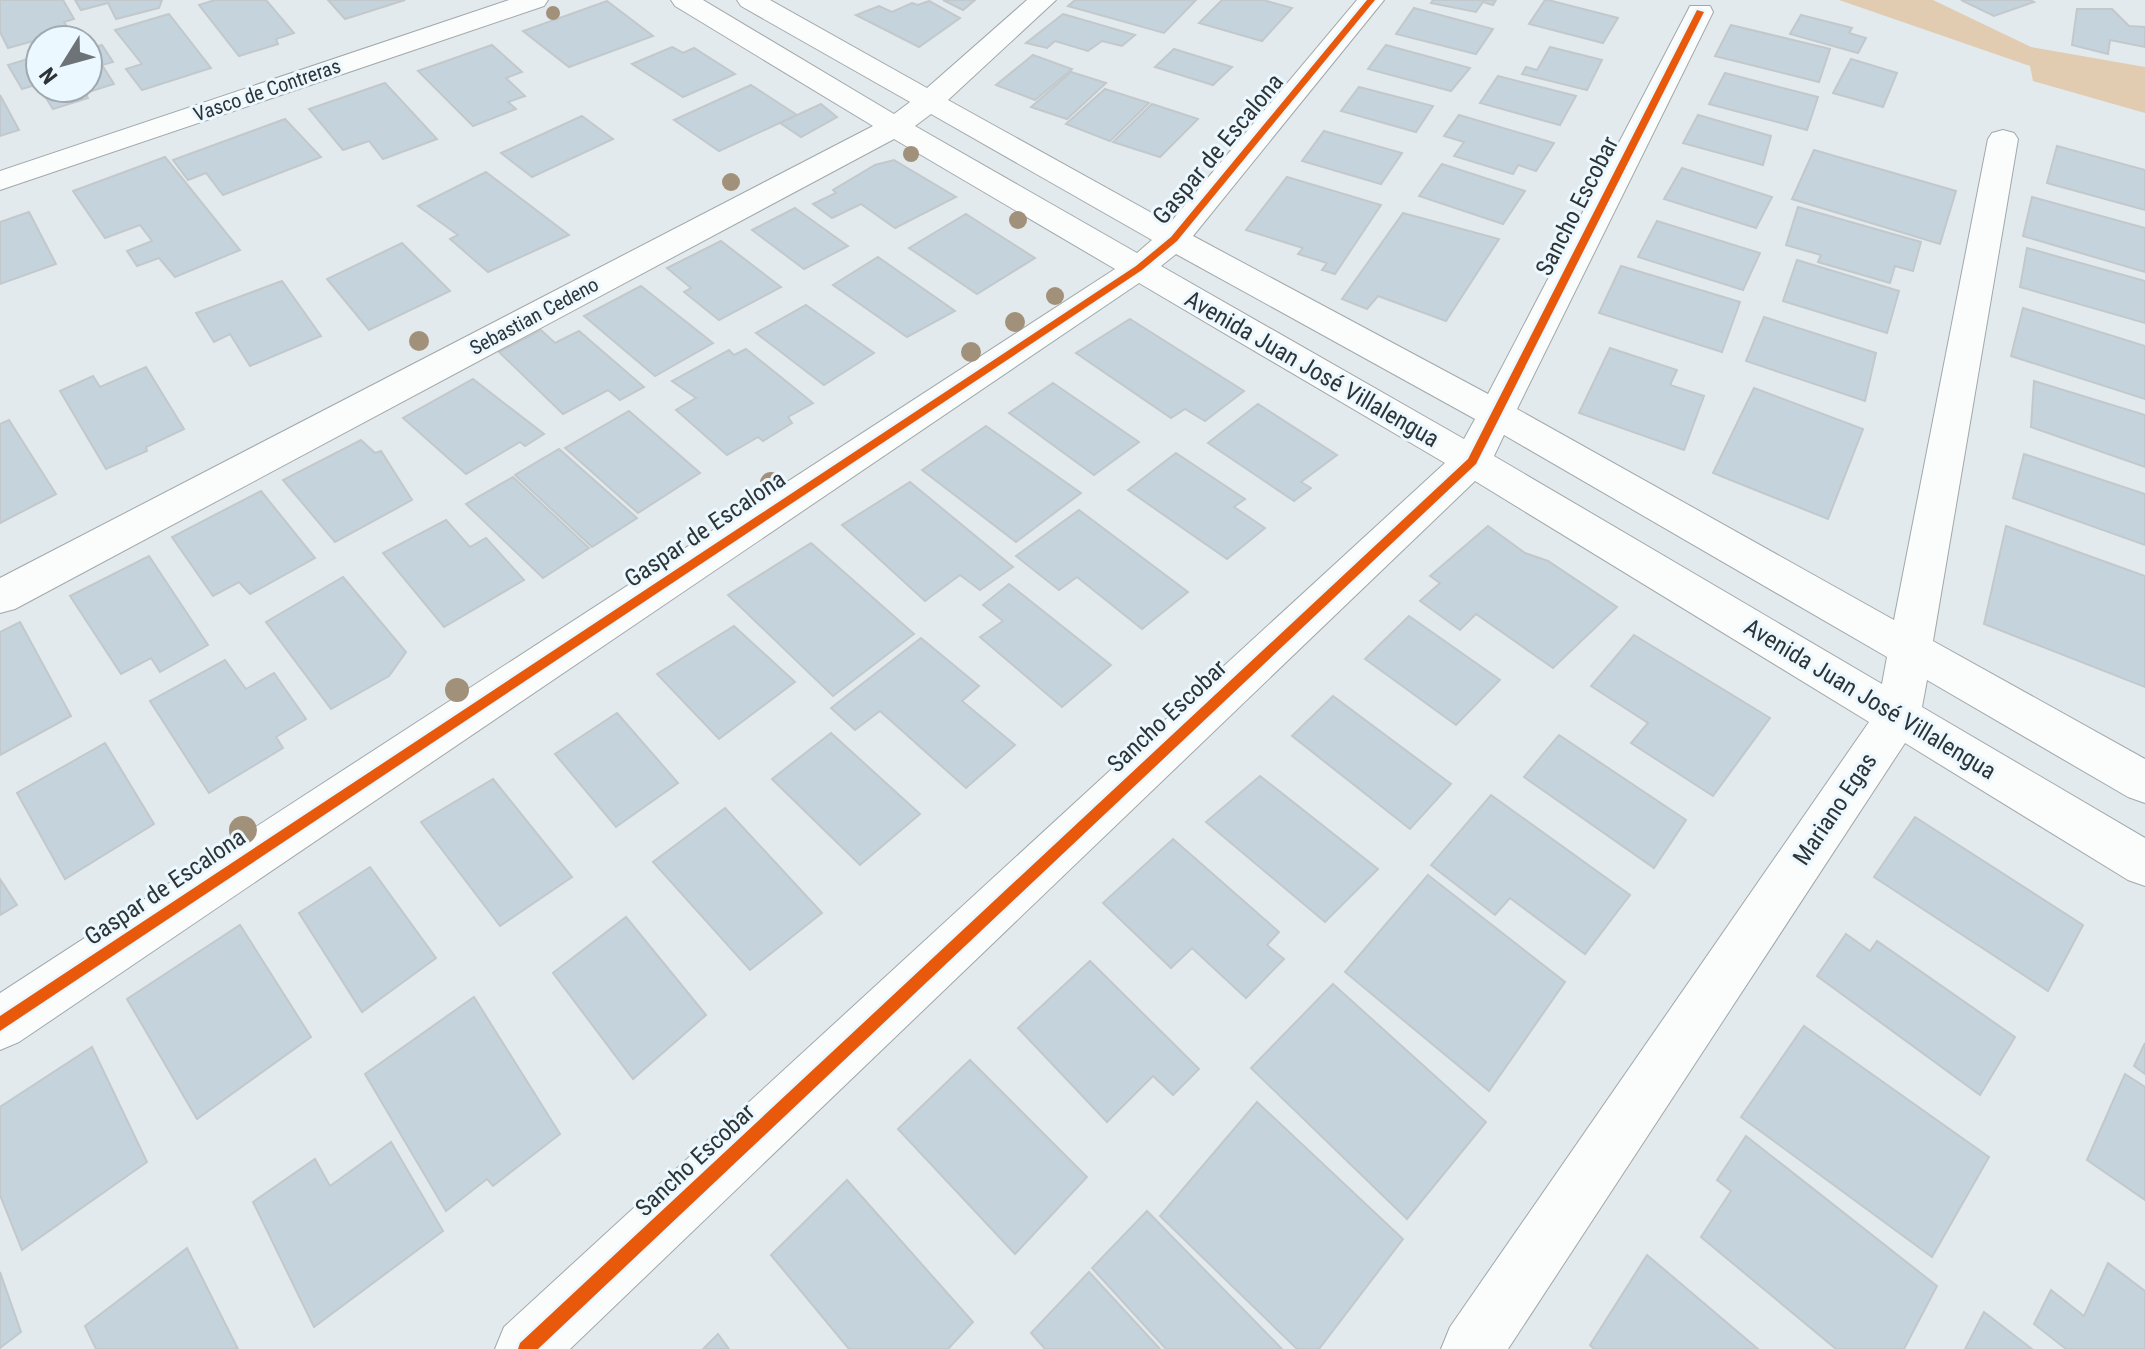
<svg xmlns="http://www.w3.org/2000/svg" width="2145" height="1349" font-family="'Roboto Condensed',sans-serif">
	<rect width="100%" height="100%" fill="#e2eaed"/>
	<polygon fill="#e1cbb1" points="1839,0 1933,0 2031,47 2145,67 2145,113 2033,81 2030,66"/>
	<g fill="#c5d4dc" stroke="#c2c8cb" stroke-width="2">
		<polygon points="0,0 63,0 74,19 64,22 70,31 8,48 0,32"/>
		<polygon points="75,0 162,0 159,8 116,19 108,3 81,10"/>
		<polygon points="215,0 266,0 294,33 276,39 278,44 239,56 199,5"/>
		<polygon points="328,0 405,0 345,19"/>
		<polygon points="943,0 975,0 963,10"/>
		<polygon points="1075,0 1196,0 1164,33 1068,6"/>
		<polygon points="1222,0 1263,0 1292,8 1262,41 1199,23"/>
		<polygon points="1433,0 1496,0 1493,5 1483,2 1476,12 1431,3"/>
		<polygon points="1545,0 1548,0 1618,18 1603,43 1529,24"/>
		<polygon points="1961,0 2030,0 2034,2 1994,16"/>
		<polygon points="607,1 653,36 569,67 523,31"/>
		<polygon points="929,1 960,18 919,47 856,15 879,6 892,12 912,3 918,5"/>
		<polygon points="1414,8 1493,29 1476,54 1396,34"/>
		<polygon points="2077,9 2112,9 2129,26 2145,27 2145,47 2110,40 2108,54 2072,45"/>
		<polygon points="169,14 211,68 142,90 126,69 142,64 115,30"/>
		<polygon points="1063,14 1135,35 1122,46 1102,41 1088,51 1055,41 1047,48 1026,43"/>
		<polygon points="1801,15 1852,28 1849,33 1866,38 1858,53 1790,34"/>
		<polygon points="1731,25 1830,49 1819,82 1715,56"/>
		<polygon points="102,45 113,62 102,65 114,84 85,93 88,98 53,109 40,88 88,88 88,49"/>
		<polygon points="492,45 522,72 506,78 525,96 508,102 516,109 473,126 418,71"/>
		<polygon points="1386,45 1470,68 1451,91 1368,69"/>
		<polygon points="672,47 683,53 694,48 735,74 683,97 632,64"/>
		<polygon points="1550,47 1602,60 1587,90 1522,74 1526,67 1537,70"/>
		<polygon points="1174,49 1232,67 1213,85 1155,67"/>
		<polygon points="40,52 40,88 38,84 22,89 8,65 34,57 33,54"/>
		<polygon points="1033,55 1072,69 1035,100 996,85"/>
		<polygon points="1851,59 1897,73 1883,107 1833,93"/>
		<polygon points="1071,72 1106,83 1067,119 1031,107"/>
		<polygon points="1725,73 1818,97 1807,130 1709,104"/>
		<polygon points="1498,76 1576,96 1560,125 1480,103"/>
		<polygon points="385,83 437,139 383,159 369,141 343,150 309,109"/>
		<polygon points="751,85 797,115 719,151 674,120"/>
		<polygon points="1359,87 1433,106 1416,132 1341,111"/>
		<polygon points="1105,89 1149,103 1110,141 1066,124"/>
		<polygon points="0,95 19,130 0,136"/>
		<polygon points="821,104 837,117 801,137 780,123"/>
		<polygon points="1152,104 1198,119 1160,157 1113,142"/>
		<polygon points="1459,115 1554,143 1536,171 1518,165 1513,174 1454,156 1464,142 1444,136"/>
		<polygon points="1698,115 1771,136 1763,165 1683,143"/>
		<polygon points="582,116 613,139 532,177 501,153"/>
		<polygon points="285,119 321,157 223,195 206,173 188,180 173,160"/>
		<polygon points="1324,131 1402,153 1381,184 1302,161"/>
		<polygon points="2057,146 2145,170 2145,210 2047,183"/>
		<polygon points="1814,150 1956,191 1940,244 1792,199"/>
		<polygon points="165,157 240,250 175,277 159,258 137,266 127,251 152,241 140,225 105,238 73,191"/>
		<polygon points="894,160 956,197 895,228 861,204 832,218 813,204 836,193 833,190 875,165"/>
		<polygon points="1442,164 1525,191 1503,224 1419,196"/>
		<polygon points="1682,168 1772,197 1756,228 1664,199"/>
		<polygon points="486,172 569,235 488,272 450,239 458,235 418,206"/>
		<polygon points="1287,177 1381,205 1335,274 1322,270 1327,263 1298,254 1303,248 1246,230"/>
		<polygon points="2032,197 2145,228 2145,272 2023,236"/>
		<polygon points="1798,207 1921,242 1913,271 1895,266 1890,283 1818,262 1821,255 1786,245"/>
		<polygon points="795,208 848,246 804,269 752,230"/>
		<polygon points="29,212 56,264 0,284 0,222"/>
		<polygon points="1403,213 1499,239 1446,321 1378,296 1367,309 1342,299"/>
		<polygon points="966,214 1035,258 977,294 909,248"/>
		<polygon points="1657,221 1760,253 1743,290 1638,257"/>
		<polygon points="721,241 781,287 719,320 684,292 691,288 667,268"/>
		<polygon points="402,243 450,291 369,330 327,279"/>
		<polygon points="2027,248 2145,281 2145,323 2020,287"/>
		<polygon points="878,257 955,311 907,337 833,285"/>
		<polygon points="1797,260 1899,291 1887,333 1783,301"/>
		<polygon points="1621,266 1740,302 1722,352 1599,313"/>
		<polygon points="282,281 321,336 250,366 230,334 214,342 196,313"/>
		<polygon points="641,286 713,343 655,376 584,316"/>
		<polygon points="806,305 874,353 824,385 756,333"/>
		<polygon points="2023,308 2145,346 2145,399 2011,356"/>
		<polygon points="1764,317 1876,353 1865,401 1746,361"/>
		<polygon points="1130,319 1244,391 1205,421 1185,409 1171,418 1076,353"/>
		<polygon points="541,330 555,343 579,331 644,387 620,400 608,390 563,414 499,352"/>
		<polygon points="1610,348 1677,370 1670,385 1704,396 1684,450 1579,413"/>
		<polygon points="746,349 813,403 788,417 792,423 763,441 758,437 727,455 676,410 696,398 672,381 729,350 734,355"/>
		<polygon points="146,367 184,429 146,447 147,451 106,469 60,391 93,376 100,387"/>
		<polygon points="473,379 544,434 525,446 520,442 466,474 403,418"/>
		<polygon points="2034,381 2145,415 2145,467 2031,427"/>
		<polygon points="1053,383 1139,442 1094,475 1009,413"/>
		<polygon points="1754,388 1863,429 1828,519 1713,473"/>
		<polygon points="1258,404 1337,455 1301,482 1311,488 1294,501 1208,443"/>
		<polygon points="629,411 700,473 638,513 565,448"/>
		<polygon points="9,420 56,494 0,523 0,424"/>
		<polygon points="986,426 1081,493 1016,542 922,470"/>
		<polygon points="361,440 375,453 381,451 412,500 335,542 283,480"/>
		<polygon points="559,449 637,518 592,547 515,475"/>
		<polygon points="1176,453 1245,499 1234,507 1265,528 1227,559 1128,490"/>
		<polygon points="2024,454 2145,494 2145,545 2013,498"/>
		<polygon points="513,477 589,548 543,578 466,504"/>
		<polygon points="910,482 1013,567 980,590 960,575 925,601 842,525"/>
		<polygon points="261,491 315,558 250,594 239,582 213,596 172,537"/>
		<polygon points="1079,510 1188,592 1142,629 1077,577 1059,590 1016,556"/>
		<polygon points="446,520 470,547 486,538 524,580 444,627 383,553"/>
		<polygon points="1488,526 1525,553 1548,561 1617,607 1553,668 1476,614 1460,630 1420,601 1440,583 1430,576"/>
		<polygon points="2006,526 2145,576 2145,687 1984,624"/>
		<polygon points="811,543 914,634 833,696 728,595"/>
		<polygon points="149,556 208,645 160,672 151,658 121,674 70,596"/>
		<polygon points="343,577 406,652 389,676 331,709 266,622"/>
		<polygon points="1009,584 1111,665 1062,707 980,637 1003,621 983,605"/>
		<polygon points="1409,616 1500,680 1456,725 1365,659"/>
		<polygon points="20,622 71,716 0,755 0,632"/>
		<polygon points="734,626 795,682 719,739 657,674"/>
		<polygon points="1634,635 1770,718 1713,796 1631,743 1648,723 1591,686"/>
		<polygon points="921,638 979,686 962,701 1015,745 966,788 880,711 855,730 831,708"/>
		<polygon points="225,660 246,689 274,673 306,719 276,737 283,748 209,793 150,701"/>
		<polygon points="1333,696 1451,784 1410,829 1292,736"/>
		<polygon points="617,713 678,783 616,827 555,754"/>
		<polygon points="831,733 920,814 860,865 772,779"/>
		<polygon points="1559,735 1686,820 1654,868 1524,777"/>
		<polygon points="105,743 154,824 65,879 17,793"/>
		<polygon points="1260,776 1378,869 1325,922 1206,822"/>
		<polygon points="493,779 572,877 500,926 421,822"/>
		<polygon points="1491,795 1630,895 1585,954 1510,898 1495,915 1431,865"/>
		<polygon points="725,808 822,913 750,970 653,862"/>
		<polygon points="1915,817 2083,925 2048,991 1874,877"/>
		<polygon points="1173,839 1279,932 1267,945 1284,959 1246,998 1192,948 1171,968 1103,903"/>
		<polygon points="370,867 436,958 362,1012 299,913"/>
		<polygon points="1428,875 1565,982 1489,1091 1345,972"/>
		<polygon points="0,879 17,905 0,915"/>
		<polygon points="626,917 706,1015 633,1079 553,973"/>
		<polygon points="240,925 311,1037 197,1119 127,999"/>
		<polygon points="1846,934 1870,951 1877,941 2015,1037 1980,1095 1817,976"/>
		<polygon points="1090,961 1199,1069 1173,1095 1153,1076 1107,1122 1018,1028"/>
		<polygon points="1333,984 1486,1122 1407,1219 1251,1068"/>
		<polygon points="474,997 560,1134 493,1186 487,1179 446,1211 365,1074"/>
		<polygon points="1804,1026 1989,1157 1932,1257 1741,1117"/>
		<polygon points="2145,1043 2145,1074 2134,1066"/>
		<polygon points="92,1047 147,1162 22,1250 0,1195 0,1107"/>
		<polygon points="970,1060 1087,1177 1015,1254 898,1129"/>
		<polygon points="2125,1074 2145,1087 2145,1200 2087,1160"/>
		<polygon points="1257,1102 1403,1239 1319,1349 1297,1349 1160,1216"/>
		<polygon points="1746,1136 1937,1286 1904,1349 1836,1349 1701,1237 1731,1191 1717,1180"/>
		<polygon points="391,1142 443,1231 314,1327 253,1202 315,1159 330,1186"/>
		<polygon points="847,1180 973,1322 948,1349 849,1349 771,1255"/>
		<polygon points="1147,1211 1282,1349 1166,1349 1092,1268"/>
		<polygon points="187,1248 238,1349 96,1349 85,1326"/>
		<polygon points="1647,1255 1758,1349 1594,1349 1590,1345"/>
		<polygon points="2108,1263 2145,1291 2145,1349 2066,1349 2034,1324 2051,1290 2084,1316"/>
		<polygon points="0,1272 21,1332 0,1348"/>
		<polygon points="1089,1272 1160,1349 1045,1349 1031,1333"/>
		<polygon points="1984,1312 2032,1349 1965,1349"/>
		<polygon points="718,1334 729,1349 703,1349"/>
	</g>
	<g fill="none" stroke-linecap="round" stroke-linejoin="round">
		<defs>
			<g id="street">
				<polygon points="509,0 548,0 544,6 0,190 0,171"/>
				<path d="M671,0H703L894,114L910,102L741,6L737,0H770L927,88L1027,0H1056L948,100L1170,223L1357,0H1384L1193,236L1488,394L1687,12L1690,6H1710L1713,12L1517,409L1894,620L1988,139L1992,133L2003,130L2014,133L2018,139L1933,641L2145,759V803L2128,797L1927,680L1922,707L2145,838V886L2128,880L1905,743L1508,1349H1441L1450,1327L1869,722L1475,481L570,1349H495L504,1327L1445,463L1139,283L19,1042L0,1050V993L1115,269L894,139L15,609L0,613V578L873,126L675,6ZM931,114L1152,240L1137,253L915,126ZM1176,254L1475,419L1464,439L1161,266ZM1504,435L1887,657L1882,684L1494,456Z"/>
			</g>
		</defs>
		<use href="#street" stroke="#a2a8aa" stroke-width="2"/>
		<use href="#street" fill="#fbfcfc" fill-rule="evenodd"/>
		<defs>
			<g id="cycleway">
				<polygon points="1367,0 1375,0 1177,241 1142,270 0,1031 0,1016 1136,266 1171,237"/>
				<polygon points="1697,10 1704,12 1476,464 538,1349 518,1349 520,1343 1468,459"/>
			</g>
		</defs>
		<use href="#cycleway" stroke="#ebf8ff" stroke-width="5"/>
		<use href="#cycleway" fill="#e8590c" fill-rule="evenodd"/>
	</g>
	<g fill="#a2917a">
		<circle cx="553" cy="13" r="7"/>
		<circle cx="911" cy="154" r="8"/>
		<circle cx="731" cy="182" r="9"/>
		<circle cx="1018" cy="220" r="9"/>
		<circle cx="1055" cy="296" r="9"/>
		<circle cx="1015" cy="322" r="10"/>
		<circle cx="419" cy="341" r="10"/>
		<circle cx="971" cy="352" r="10"/>
		<circle cx="771" cy="483" r="11"/>
		<circle cx="457" cy="690" r="12"/>
		<circle cx="243" cy="830" r="14"/>
	</g>
	<g text-anchor="middle" stroke-width="6" stroke-linejoin="round" paint-order="stroke">
		<g font-size="20" fill="#2e3336" stroke="#ebf8ff">
			<text transform="translate(267 90) rotate(-19)" y="7">Vasco de Contreras</text>
			<text transform="translate(534 316) rotate(-28)" y="7">Sebastian Cedeno</text>
		</g>
		<g font-size="24" fill="#2e3336" stroke="#ebf8ff">
			<text transform="translate(1218 149) rotate(-50)" y="8">Gaspar de Escalona</text>
			<text transform="translate(1577 206) rotate(-63)" y="8">Sancho Escobar</text>
			<text transform="translate(1312 369) rotate(30)" y="8">Avenida Juan José Villalengua</text>
			<text transform="translate(705 529) rotate(-34)" y="8">Gaspar de Escalona</text>
			<text transform="translate(1870 699) rotate(31)" y="8">Avenida Juan José Villalengua</text>
			<text transform="translate(1167 716) rotate(-43)" y="8">Sancho Escobar</text>
			<text transform="translate(1835 809) rotate(-56)" y="8">Mariano Egas</text>
			<text transform="translate(165 887) rotate(-34)" y="8">Gaspar de Escalona</text>
			<text transform="translate(695 1160) rotate(-43)" y="8">Sancho Escobar</text>
		</g>
	</g>
	<g transform="translate(64 64) rotate(233)"><circle r="38" fill="#ebf8ff" stroke="#9fa9af" stroke-width="2"/>
	<path d="M0-6L14 30L0 20L-14 30Z" fill="#6d7376"/>
	<text y="-12" font-size="22" font-weight="bold" text-anchor="middle" fill="#2e3336">N</text>
	</g>
</svg>
